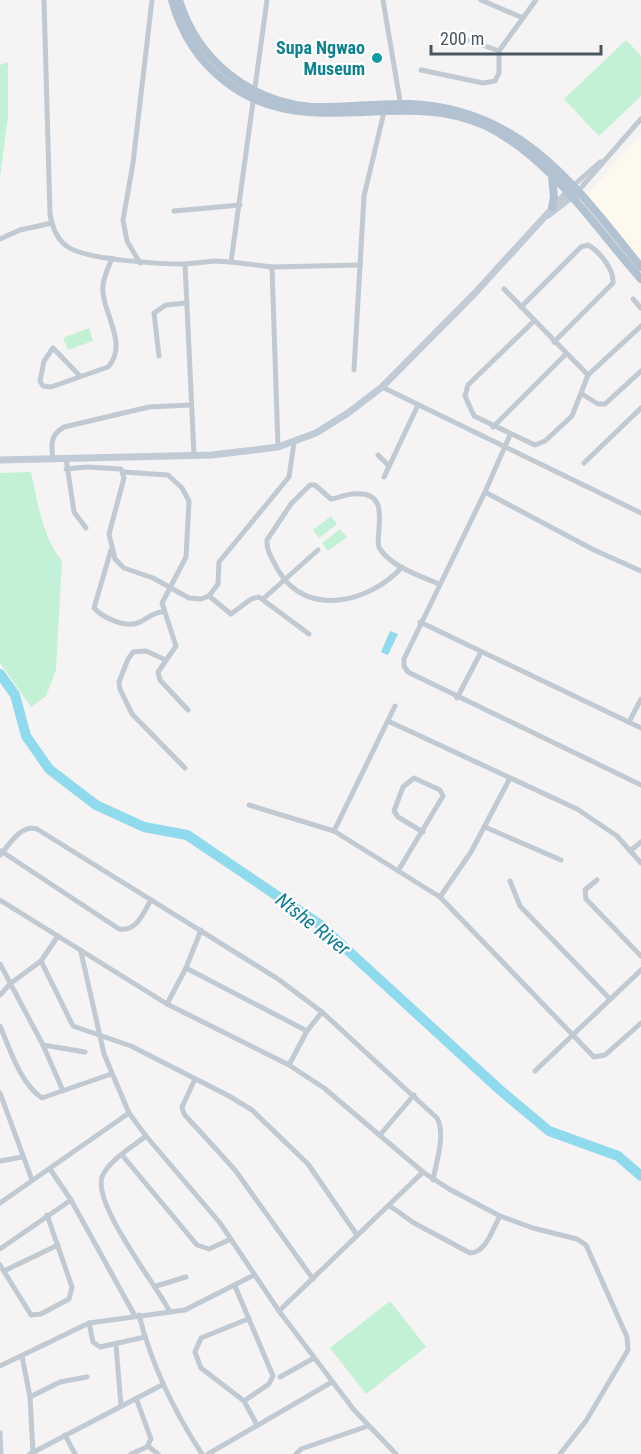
<svg xmlns="http://www.w3.org/2000/svg" width="641" height="1454" font-family="'Roboto Condensed',sans-serif">
	<rect width="100%" height="100%" fill="#f5f3f3"/>
	<polygon fill="#fdf9ef" points="641,133 641,267 585,198"/>
	<g fill="#c3f1d5">
		<polygon points="626,40 641,56 641,96 599,136 564,99"/>
		<polygon points="8,62 8,116 0,177 0,65"/>
		<polygon points="89,328 93,341 68,350 63,338"/>
		<path d="M31,472C37,501 43,538 62,561L56,670L46,696L31,707L0,663V473Z"/>
		<polygon points="331,516 337,524 319,538 313,530"/>
		<polygon points="340,529 347,537 328,551 322,543"/>
		<polygon points="390,1301 426,1347 366,1394 330,1348"/>
	</g>
	<polygon fill="#90daee" points="390,631 398,634 388,655 381,652"/>
	<g fill="none" stroke-linecap="round" stroke-linejoin="round">
		<polyline stroke="#90daee" stroke-width="10" points="0,674 15,695 26,736 49,769 96,805 144,827 187,835 319,924 500,1090 549,1131 618,1156 641,1176"/>
		<g stroke="#c1cad2" stroke-width="5">
			<path d="M44,0L50,214C52,226 57,240 68,247C88,260 159,264 185,264"/>
			<polyline points="383,0 401,107"/>
			<polyline points="481,0 523,18"/>
			<polyline points="457,36 499,51"/>
			<polyline points="421,70 483,83 495,81 499,73 499,51 536,0"/>
			<polyline points="574,185 600,162"/>
			<polyline points="579,190 641,119"/>
			<polyline points="174,211 240,205"/>
			<polyline points="0,239 20,230 52,223"/>
			<polyline points="231,262 272,267 360,265"/>
			<polyline points="140,263 127,241 123,220 133,163 152,0"/>
			<polyline points="272,267 278,447"/>
			<polyline points="504,289 588,375"/>
			<polyline points="633,299 641,308"/>
			<path d="M521,307L581,247L588,245C599,251 614,269 613,283L554,342"/>
			<polyline points="534,321 468,385 465,396 474,416 535,445 545,441 572,416 588,375 641,326"/>
			<polyline points="159,356 154,313 166,305 187,303"/>
			<polyline points="354,370 364,196 384,112"/>
			<path d="M80,376L53,348L44,361L40,381L43,386L51,387L108,367C130,344 100,310 103,285C104,276 109,266 112,258"/>
			<polyline points="382,387 641,513"/>
			<polyline points="582,394 598,404 605,404 641,371"/>
			<polyline points="493,427 566,354"/>
			<polyline points="510,435 485,492 404,659 404,666 408,672 641,785"/>
			<polyline points="378,455 389,466"/>
			<polyline points="194,456 185,264 215,261 231,262 267,0"/>
			<polyline points="66,458 74,512 86,528"/>
			<path d="M53,459C51,445 50,435 64,427L149,407L191,405"/>
			<polyline points="584,463 641,408"/>
			<polyline points="66,469 87,467 121,469 124,478 109,534 115,559 124,568 153,578 189,598 201,599 209,596 218,584 219,562 289,477 294,443"/>
			<polyline points="123,472 168,475 182,488 189,501 186,557 162,603 176,646 158,672 160,680 188,710"/>
			<polyline points="384,477 418,405"/>
			<polyline points="485,492 594,550 641,571"/>
			<path d="M111,550L94,608C103,618 127,629 140,622C149,618 153,612 163,612"/>
			<path d="M402,567C371,602 306,619 278,570C273,560 266,551 267,540L291,504L310,485H315L331,499C339,498 346,494 353,494C396,489 372,538 380,549C392,567 420,576 439,584"/>
			<polyline points="209,596 231,614 251,599 259,597 309,634"/>
			<polyline points="263,599 318,550"/>
			<polyline points="420,622 641,728"/>
			<polyline points="166,660 146,651 133,652 128,659 119,682 120,689 132,714 185,768"/>
			<polyline points="457,698 481,652"/>
			<polyline points="388,721 577,809 617,836 641,863"/>
			<polyline points="629,722 641,699"/>
			<polyline points="249,805 334,831 440,897 594,1057 605,1055 641,1023"/>
			<polyline points="485,827 561,860"/>
			<polyline points="334,831 395,706"/>
			<path d="M1,851L119,929C137,932 143,913 151,900"/>
			<polyline points="630,851 641,842"/>
			<path d="M0,855C10,844 21,824 37,829L278,979L322,1012L437,1118C446,1134 436,1163 433,1180"/>
			<polyline points="398,871 443,796 440,790 414,778 403,787 394,811 398,817 423,832"/>
			<polyline points="597,880 585,890 586,899 641,956"/>
			<polyline points="510,881 520,906 610,999"/>
			<polyline points="440,897 471,852 509,780"/>
			<polyline points="0,900 167,1004 289,1065 324,1088 423,1172 449,1189 500,1216 533,1228 577,1239 586,1245 627,1337 628,1350 586,1421 560,1454"/>
			<polyline points="81,952 104,1054 129,1113 146,1136 220,1223 279,1311 354,1410 396,1454"/>
			<polyline points="41,961 73,1026 131,1046 229,1096 252,1110 308,1164 357,1235"/>
			<polyline points="0,964 43,1045 63,1091"/>
			<polyline points="186,968 307,1031"/>
			<polyline points="0,995 11,983 41,961 58,936"/>
			<polyline points="167,1004 186,968 201,930"/>
			<path d="M0,1026C10,1049 20,1083 42,1098L111,1074"/>
			<polyline points="43,1045 85,1052"/>
			<polyline points="289,1065 307,1031 322,1012"/>
			<polyline points="535,1071 641,970"/>
			<polyline points="195,1079 182,1107 184,1114 235,1170 313,1279"/>
			<polyline points="0,1093 32,1180"/>
			<polyline points="380,1135 414,1095"/>
			<path d="M146,1136C132,1147 109,1160 102,1177C93,1205 155,1283 170,1312"/>
			<polyline points="122,1155 197,1245 209,1249 231,1239"/>
			<polyline points="0,1161 22,1157"/>
			<polyline points="50,1169 71,1200 135,1316"/>
			<polyline points="0,1203 129,1113"/>
			<path d="M390,1206L414,1223L470,1253C486,1253 493,1228 500,1216"/>
			<polyline points="0,1249 71,1200"/>
			<polyline points="0,1265 31,1315 41,1314 69,1299 72,1287 47,1215"/>
			<polyline points="4,1271 58,1245"/>
			<polyline points="156,1286 186,1277"/>
			<polyline points="235,1286 273,1376 269,1384 244,1401"/>
			<polyline points="279,1311 423,1172"/>
			<path d="M139,1315C152,1366 173,1410 202,1454"/>
			<polyline points="248,1319 201,1338 195,1352 201,1368 244,1401 257,1425"/>
			<polyline points="89,1323 93,1342 100,1347 145,1337"/>
			<polyline points="116,1345 121,1406"/>
			<polyline points="22,1356 30,1397 33,1452"/>
			<polyline points="0,1366 89,1323 185,1310 254,1275"/>
			<polyline points="280,1377 314,1358"/>
			<polyline points="30,1397 60,1382 87,1377"/>
			<polyline points="0,1433 1,1454"/>
			<polyline points="65,1435 75,1454"/>
			<polyline points="148,1446 158,1454"/>
			<polyline points="30,1454 162,1385"/>
			<polyline points="131,1454 147,1447 151,1439 136,1398"/>
			<polyline points="208,1454 332,1382"/>
			<polyline points="296,1454 301,1449 368,1426"/>
		</g>
		<g stroke="#c1cbd6" stroke-width="7">
			<polyline points="548,215 575,194"/>
			<polyline points="0,460 212,455 278,447 316,433 348,413 382,387 475,293 570,189"/>
		</g>
		<g stroke="#b3c2d1" stroke-width="8">
			<path d="M172,0C181,33 198,61 226,82C306,144 402,86 486,126C551,158 594,226 641,279"/>
			<path d="M179,0C197,59 248,101 311,107C344,108 378,103 411,104C523,109 577,188 641,267"/>
			<polyline points="552,176 554,197 552,207"/>
		</g>
	</g>
	<circle fill="#0f9aa8" stroke="#fff" stroke-width="2" cx="377" cy="58" r="6"/>
	<g text-anchor="middle" stroke-width="4.5" stroke-linejoin="round" paint-order="stroke">
		<g font-size="18" font-weight="bold" fill="#0d838f" stroke="#fff" text-anchor="end">
			<text x="365" y="54">Supa Ngwao<tspan x="365" dy="21">Museum</tspan></text>
		</g>
		<g font-size="20" font-style="italic" fill="#0c7c9b" stroke="#fff">
			<text transform="translate(313 924) rotate(38)" y="7">Ntshe River</text>
		</g>
	</g>
	<path d="M431 45v9h170v-9" fill="none" stroke="#4a5661" stroke-width="3"/>
	<text x="440" y="45" font-size="18" fill="#4a5661" stroke="#ffffff" stroke-width="4.5" paint-order="stroke">200 m</text>
</svg>
